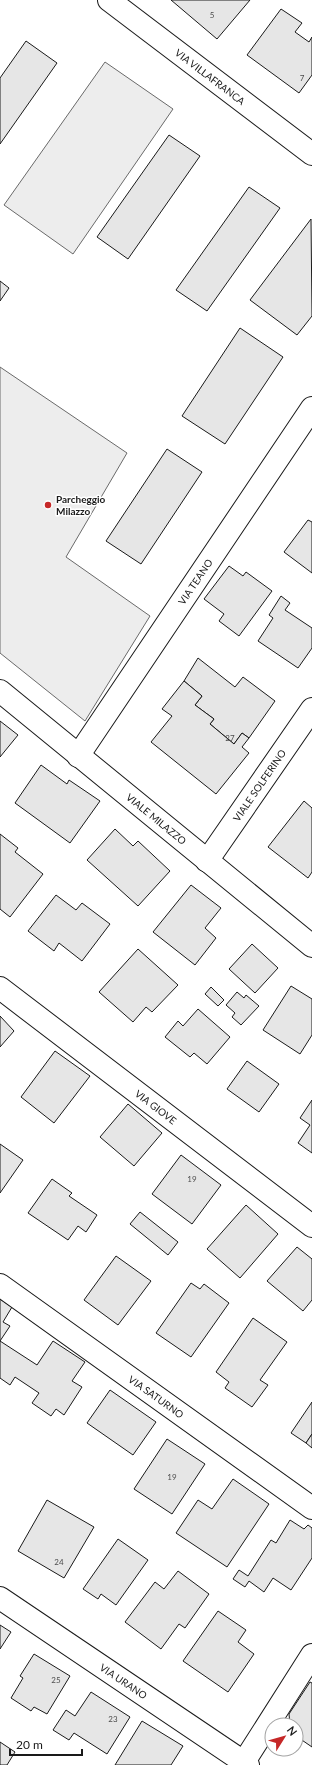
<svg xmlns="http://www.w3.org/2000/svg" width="312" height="1765" font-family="Lato,sans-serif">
	<rect width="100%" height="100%" fill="#fff"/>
	<g fill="#ededed" stroke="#6a6a6a">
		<polygon points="105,62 173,109 73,254 4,205"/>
		<polygon points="0,367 127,453 66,557 150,616 85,721 0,653"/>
	</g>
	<g fill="#e6e6e6" stroke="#1a1a1a">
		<polygon points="171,0 250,0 217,39"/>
		<polygon points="281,9 302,23 295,32 309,42 312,37 312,75 299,93 247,55"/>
		<polygon points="26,41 57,63 0,144 0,78"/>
		<polygon points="169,135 200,156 128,259 97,237"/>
		<polygon points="249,187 280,208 207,311 176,290"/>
		<polygon points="311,219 312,316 297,335 250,300"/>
		<polygon points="0,281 9,288 0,301"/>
		<polygon points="240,328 283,357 225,444 182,416"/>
		<polygon points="167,449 202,472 141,564 106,541"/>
		<polygon points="308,520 312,522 312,573 284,552"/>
		<polygon points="229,566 243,576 246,572 272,591 239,636 219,621 224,614 204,599"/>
		<polygon points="281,596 290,603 285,610 312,628 312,648 298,668 258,641 273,618 269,615"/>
		<polygon points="198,658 235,687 243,677 275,701 249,738 242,733 234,744 210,724 214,719 195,705 202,696 184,681"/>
		<polygon points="184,681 202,696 195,705 214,719 210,724 234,744 242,733 249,738 242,747 249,753 216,794 151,742 172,716 162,709"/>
		<polygon points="0,721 18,735 0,757"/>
		<polygon points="41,765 67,784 69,780 100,801 70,843 15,803"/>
		<polygon points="304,801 312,808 312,872 308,878 268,847"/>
		<polygon points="115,829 133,846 138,841 170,871 138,906 87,860"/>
		<polygon points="0,834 18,848 15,852 43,874 10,917 0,909"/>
		<polygon points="191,885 221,908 205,928 216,938 195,965 153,932"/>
		<polygon points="56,895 76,910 82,903 110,924 82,961 59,943 54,951 28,931"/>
		<polygon points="252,944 278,968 255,993 229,969"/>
		<polygon points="138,949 178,985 152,1012 146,1007 133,1022 99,992"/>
		<polygon points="291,986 312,999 312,1035 300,1054 263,1030"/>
		<polygon points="211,987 224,1000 218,1006 205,994"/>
		<polygon points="237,992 244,998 246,995 259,1006 241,1025 232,1017 235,1013 226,1005"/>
		<polygon points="198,1009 230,1037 207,1064 194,1053 190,1057 165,1037 178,1021 183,1026"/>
		<polygon points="0,1016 14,1031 0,1047"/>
		<polygon points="55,1051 90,1076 54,1123 21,1097"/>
		<polygon points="247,1061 279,1084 259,1112 227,1089"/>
		<polygon points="312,1100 312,1153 298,1143 310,1125 300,1118"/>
		<polygon points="128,1104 162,1133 134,1166 100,1137"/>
		<polygon points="0,1144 23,1160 0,1193"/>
		<polygon points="181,1155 221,1185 192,1224 152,1194"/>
		<polygon points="52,1179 72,1193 69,1196 97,1215 86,1232 78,1226 68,1240 28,1213"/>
		<polygon points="246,1205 278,1234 240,1278 207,1249"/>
		<polygon points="140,1212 178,1242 168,1255 130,1224"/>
		<polygon points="297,1247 312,1259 312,1300 303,1311 267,1281"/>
		<polygon points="116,1256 151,1281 118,1325 84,1300"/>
		<polygon points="191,1283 200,1289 204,1284 229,1303 191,1357 156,1333"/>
		<polygon points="0,1299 12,1307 3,1322 10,1326 0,1341 37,1365 53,1341 85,1362 72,1381 82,1387 64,1415 56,1409 51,1416 32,1403 39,1393 15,1377 10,1385 0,1378"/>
		<polygon points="253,1318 287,1342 260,1380 268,1385 252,1407 225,1388 229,1382 216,1372"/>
		<polygon points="110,1390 156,1422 133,1455 87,1423"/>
		<polygon points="312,1402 312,1434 306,1443 291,1433"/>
		<polygon points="312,1434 312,1448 306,1443"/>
		<polygon points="167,1439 205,1464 172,1514 134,1489"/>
		<polygon points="233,1479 269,1504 227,1567 176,1533 198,1500 212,1509"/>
		<polygon points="47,1500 94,1527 64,1578 18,1551"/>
		<polygon points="290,1520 304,1529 308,1525 312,1528 312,1558 291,1590 273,1578 264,1592 249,1581 245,1587 233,1579 239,1570 248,1576 271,1540 276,1543"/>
		<polygon points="118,1539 148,1560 116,1605 101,1594 98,1599 83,1589"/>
		<polygon points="178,1571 209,1594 185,1628 179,1624 161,1649 125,1622 155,1582 164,1589"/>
		<polygon points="218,1611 246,1630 238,1642 254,1654 228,1692 183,1661"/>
		<polygon points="0,1625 11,1632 0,1649"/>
		<polygon points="34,1654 70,1676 47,1714 34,1707 31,1711 11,1698 23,1678 20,1676"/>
		<polygon points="310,1682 312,1683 312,1747 296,1736 296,1725 290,1725 289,1714"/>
		<polygon points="91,1692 130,1717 107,1754 74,1733 69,1740 53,1730 66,1710 75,1716"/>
		<polygon points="142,1721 183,1746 171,1765 115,1765"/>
		<polygon points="0,1742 15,1752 7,1765 0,1765"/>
	</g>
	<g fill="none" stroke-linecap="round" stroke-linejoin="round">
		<defs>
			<g id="minor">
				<path id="s1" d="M109,0L312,154"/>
				<path id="s2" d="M78,756L312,408"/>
				<path id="s3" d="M207,861L312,709"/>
				<path id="s4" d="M0,988L312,1226"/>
				<path id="s5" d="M0,1285L312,1508"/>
				<path id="s6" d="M0,1598L248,1765"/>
				<polyline points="242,1765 312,1655"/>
			</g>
			<g id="tertiary">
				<path id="s7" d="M0,691L312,946"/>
			</g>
		</defs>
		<use href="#minor" stroke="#1a1a1a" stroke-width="24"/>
		<use href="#tertiary" stroke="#1a1a1a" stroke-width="24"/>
		<use href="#minor" stroke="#fff" stroke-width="22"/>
		<use href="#tertiary" stroke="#fff" stroke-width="22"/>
	</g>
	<circle fill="#c62828" stroke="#fff" stroke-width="1.5" cx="48" cy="505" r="4"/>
	<g text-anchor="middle" stroke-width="3" stroke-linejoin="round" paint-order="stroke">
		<g font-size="8" fill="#4d4d4d">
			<text x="212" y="18">5</text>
			<text x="302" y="81">7</text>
			<text x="230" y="741">27</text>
			<text x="192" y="1182">19</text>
			<text x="172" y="1480">19</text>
			<text x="59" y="1565">24</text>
			<text x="56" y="1683">25</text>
			<text x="113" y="1722">23</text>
		</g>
		<g font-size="10" fill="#1a1a1a" stroke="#fff">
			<text dy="4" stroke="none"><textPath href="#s1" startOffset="127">VIA VILLAFRANCA</textPath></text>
			<text dy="4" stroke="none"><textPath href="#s2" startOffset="210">VIA TEANO</textPath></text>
			<text dy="4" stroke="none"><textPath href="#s3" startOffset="92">VIALE SOLFERINO</textPath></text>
			<text dy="4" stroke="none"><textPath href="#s7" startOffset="202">VIALE MILAZZO</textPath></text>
			<text dy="4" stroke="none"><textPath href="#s4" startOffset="196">VIA GIOVE</textPath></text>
			<text dy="4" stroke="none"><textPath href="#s5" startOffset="192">VIA SATURNO</textPath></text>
			<text dy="4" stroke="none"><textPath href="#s6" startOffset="149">VIA URANO</textPath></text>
		</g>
		<g font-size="10" font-weight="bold" fill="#1a1a1a" stroke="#fff" text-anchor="start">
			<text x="56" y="503">Parcheggio<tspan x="56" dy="12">Milazzo</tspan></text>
		</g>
	</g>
	<g transform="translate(284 1737) rotate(53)"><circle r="19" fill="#ffffff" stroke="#a3a3a3"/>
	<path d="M0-3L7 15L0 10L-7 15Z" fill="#c62828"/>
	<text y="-6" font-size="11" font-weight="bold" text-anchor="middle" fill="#1a1a1a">N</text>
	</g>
	<path d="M10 1749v6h72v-6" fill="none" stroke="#1a1a1a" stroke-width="2"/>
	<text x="16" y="1749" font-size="12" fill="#1a1a1a" stroke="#ffffff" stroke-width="3" paint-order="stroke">20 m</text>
</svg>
